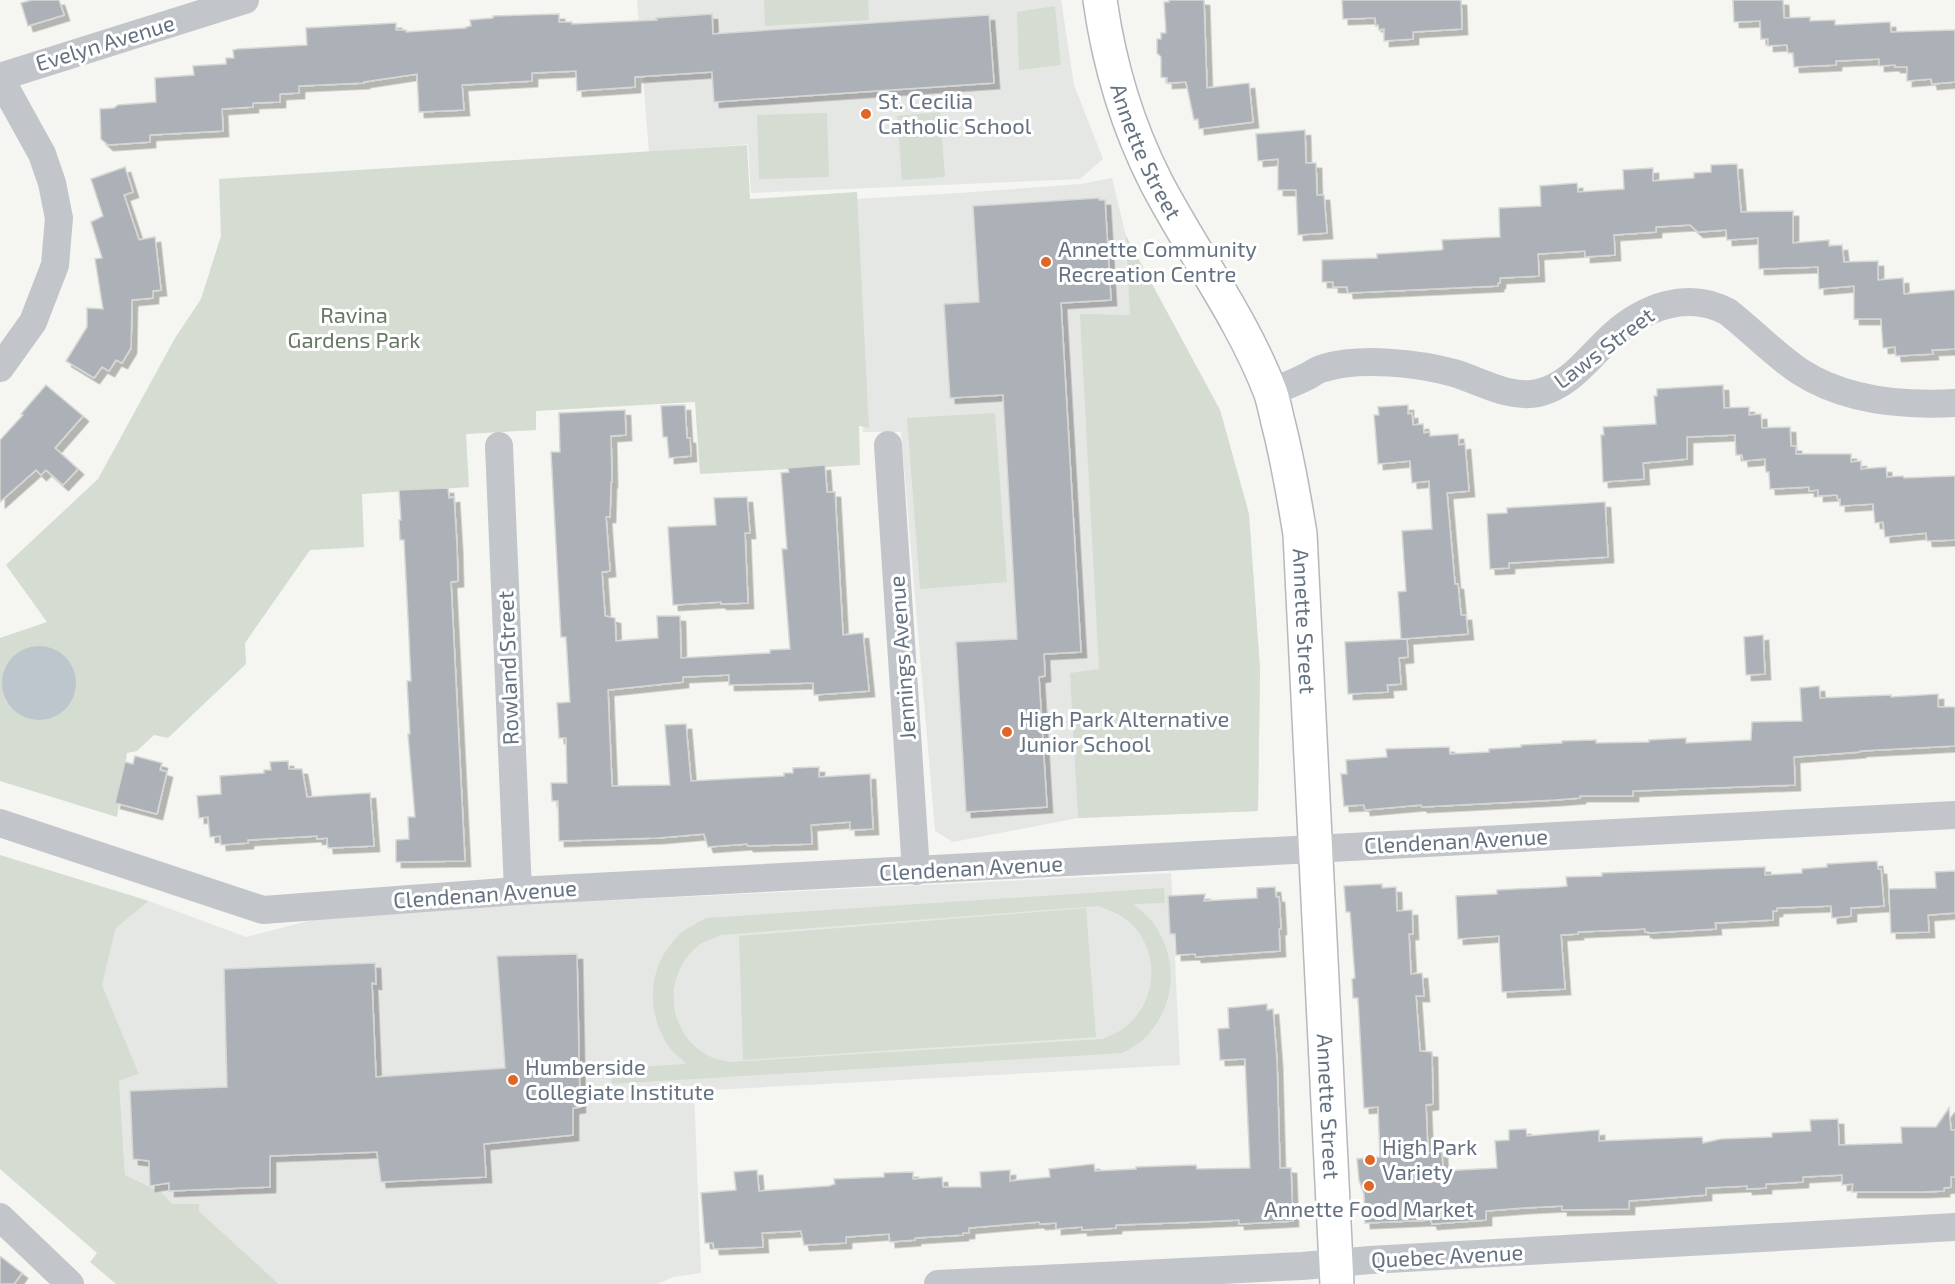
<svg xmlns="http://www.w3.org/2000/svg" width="1955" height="1284" font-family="'Exo 2',sans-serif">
	<defs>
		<filter id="shadow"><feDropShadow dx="5.5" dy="5.5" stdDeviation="0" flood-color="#0004"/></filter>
	</defs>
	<rect width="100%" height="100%" fill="#f5f5f1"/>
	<g fill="#e5e7e5">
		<polygon points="637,0 1061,0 1074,85 1103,159 1080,179 751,193 748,144 649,152"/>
		<polygon points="1112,178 1126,236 1220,410 1249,514 1260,669 1258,811 1078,818 953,842 935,831 901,432 863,432 854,199 959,193 1081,184"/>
		<polygon points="1171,873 1180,1065 694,1091 701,1273 673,1277 658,1284 279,1284 199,1211 170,1204 161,1192 125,1175 119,1081 139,1074 102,985 116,928 149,901 246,937 335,914"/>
	</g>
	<g fill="#d5dcd2" fill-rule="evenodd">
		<polygon points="764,0 868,0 869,20 765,26"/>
		<polygon points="1055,6 1061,65 1019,70 1017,12"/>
		<polygon points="940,112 945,177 902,180 897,116"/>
		<polygon points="827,113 829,177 759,179 757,115"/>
		<polygon points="747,145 750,199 857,192 869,428 859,426 860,465 700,474 695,402 536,411 536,430 466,434 469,487 362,494 364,547 310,550 245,643 246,664 168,738 154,735 137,751 127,753 117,817 0,781 0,638 47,622 6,565 98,479 175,338 201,299 221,236 219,179"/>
		<polygon points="1126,236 1220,410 1249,514 1260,669 1258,811 1078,818 1070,673 1099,669 1080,314 1130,315"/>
		<polygon points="995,413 1007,582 920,589 907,418"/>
		<polygon points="0,855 149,901 116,928 102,985 139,1074 119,1081 125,1175 161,1192 172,1204 199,1204 199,1211 279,1284 116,1284 90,1262 97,1253 0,1169"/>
		<path d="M1164,888L1165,903L1134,904C1140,911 1149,916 1154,924C1179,960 1176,1006 1145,1038C1139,1044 1129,1049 1122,1053L612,1084L610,1069L686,1064C680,1057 671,1051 667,1044C644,1006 649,963 681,933C688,927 698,923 706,918ZM1098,906C1112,911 1127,917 1137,930C1160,960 1155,1005 1124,1028C1118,1033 1110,1035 1103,1039L730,1062C722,1060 714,1059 707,1055C666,1032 662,974 699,945C705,941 714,938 721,935Z"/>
		<polygon points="1086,908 1096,1037 743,1060 739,936"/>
	</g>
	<circle fill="#bec6cd" cx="39" cy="683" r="37"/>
	<g fill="#abb1b7" stroke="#d6d6d4" stroke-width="1.5" filter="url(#shadow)">
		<polygon points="32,0 59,0 64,15 28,26 21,3"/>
		<polygon points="1169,0 1204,0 1207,88 1249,83 1253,122 1199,129 1198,119 1194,120 1186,82 1167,83 1167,78 1161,77 1161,57 1157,53 1157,39 1161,39 1161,33 1166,33 1164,2 1169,2"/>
		<polygon points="1342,0 1461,0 1462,29 1413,32 1413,39 1384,41 1384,29 1379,30 1378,25 1376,26 1375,18 1343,19"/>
		<polygon points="1733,0 1783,0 1784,18 1810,17 1810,21 1835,20 1835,25 1890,22 1891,32 1955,30 1955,82 1932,84 1931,79 1907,81 1907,67 1895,67 1895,65 1879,66 1879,59 1836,61 1836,65 1794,67 1793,53 1788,53 1787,45 1768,46 1768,39 1761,39 1760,21 1734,22"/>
		<polygon points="559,14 559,22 572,22 572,24 657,20 656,18 712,14 713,34 989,15 994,83 714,102 712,72 635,77 635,87 577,91 576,71 532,73 532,81 462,85 464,110 419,112 417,74 364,82 364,83 299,86 299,93 280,94 280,102 253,103 253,107 222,109 223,131 150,135 150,142 108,145 101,139 100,109 114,108 118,105 156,102 155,78 194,75 193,66 226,64 226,58 234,58 233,50 238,49 307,45 306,28 396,23 396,30 406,30 406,32 466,28 466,27 471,26 470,20 493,18 493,16"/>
		<polygon points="1305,130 1306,163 1316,163 1317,195 1324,195 1327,233 1298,235 1296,190 1278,190 1278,159 1258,161 1256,134"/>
		<polygon points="1737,164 1741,212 1793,211 1793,243 1829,240 1829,246 1842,245 1844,262 1878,261 1878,280 1903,278 1904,294 1955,290 1955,349 1932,350 1933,354 1896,356 1895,347 1883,348 1881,319 1854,319 1854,286 1819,289 1818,267 1759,269 1758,238 1727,240 1726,230 1698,232 1690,225 1656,227 1656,232 1614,235 1615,255 1585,257 1585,251 1538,254 1539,276 1500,278 1500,283 1498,283 1498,286 1348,293 1347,287 1333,287 1333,282 1322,282 1322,260 1377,258 1377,254 1441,250 1443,249 1442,240 1500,237 1499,208 1541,206 1540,186 1577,183 1578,192 1624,189 1623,170 1653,168 1653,181 1694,178 1694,173 1711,172 1711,165"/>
		<polygon points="125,167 133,192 124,195 139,240 155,237 161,290 153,291 153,298 132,300 131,348 122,363 116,360 109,371 102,367 94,378 66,361 87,327 87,308 103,309 95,259 102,258 91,222 103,216 91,179"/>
		<polygon points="1099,198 1099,200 1105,200 1111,300 1061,303 1081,652 1044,654 1045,676 1039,677 1047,807 966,812 956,642 1017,639 1003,395 950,398 944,304 979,302 973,206"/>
		<polygon points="46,385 83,416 55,448 78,469 63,485 46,470 41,475 36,470 0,502 0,440 23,415 21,414"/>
		<polygon points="1723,385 1724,408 1749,407 1749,415 1761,414 1762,428 1790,427 1791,446 1796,446 1796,454 1851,454 1851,462 1861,461 1861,469 1886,467 1887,477 1903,476 1904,478 1955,476 1955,540 1927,541 1926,533 1885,537 1883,522 1875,523 1873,504 1840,506 1840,499 1838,500 1837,495 1818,496 1818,490 1809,491 1809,487 1770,489 1769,472 1766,472 1765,459 1743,461 1742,455 1736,455 1735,435 1687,437 1687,459 1643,463 1644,479 1603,482 1601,435 1604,435 1603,427 1656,424 1654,396 1657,396 1657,389"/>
		<polygon points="685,405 687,438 690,438 691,456 669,458 667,437 663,437 661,406"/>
		<polygon points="1408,405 1408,414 1412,413 1413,425 1423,424 1424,433 1430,432 1430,436 1458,434 1459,445 1465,444 1469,491 1447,493 1455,584 1458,584 1461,615 1466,615 1468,634 1401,639 1398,592 1406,591 1402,531 1432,529 1429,481 1412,483 1410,461 1378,464 1374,415 1379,415 1378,407"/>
		<polygon points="625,410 626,435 611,436 612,482 611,482 610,517 606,517 610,571 602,572 605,616 615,618 616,641 658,638 657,616 680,616 681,658 770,653 770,650 790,649 782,549 787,549 781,473 789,472 788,468 825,465 827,492 835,492 843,635 863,633 869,691 814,695 813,683 729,685 729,675 683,677 683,682 608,690 612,786 670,785 665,725 686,724 691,781 784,776 784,773 793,773 793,768 819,767 819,777 870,774 873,829 850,830 850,822 811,825 812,844 779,845 748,846 747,844 708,847 704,834 658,838 559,841 558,801 552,801 551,783 567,783 566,738 559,738 557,703 570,702 566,637 561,637 551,452 560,452 559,413"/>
		<polygon points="448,488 449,498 454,497 457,545 458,581 451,582 465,861 396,862 396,840 409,839 408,817 415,817 408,734 410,734 407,681 411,681 409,637 404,540 400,540 399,520 401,520 399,490"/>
		<polygon points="747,497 750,533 745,533 748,603 721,604 721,602 673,605 668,527 716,525 714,498"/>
		<polygon points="1605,502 1608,557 1509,563 1509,568 1490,569 1487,514 1507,513 1507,508"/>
		<polygon points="1763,635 1765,674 1746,675 1744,637"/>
		<polygon points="1407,639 1408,657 1399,658 1401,684 1387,685 1388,692 1348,694 1345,642"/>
		<polygon points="1819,686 1820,698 1891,695 1891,697 1938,694 1938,707 1955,707 1955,746 1860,751 1860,752 1794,757 1795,785 1633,791 1633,796 1580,796 1580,798 1555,800 1422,807 1421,805 1365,810 1364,805 1344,806 1341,774 1347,774 1346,760 1387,757 1386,749 1449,747 1450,754 1489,752 1489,749 1521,747 1521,745 1562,743 1562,741 1596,740 1596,743 1649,742 1649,740 1686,738 1686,743 1751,740 1752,722 1802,721 1800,688"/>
		<polygon points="135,756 162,763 160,770 167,772 157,814 115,803 125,762 133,764"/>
		<polygon points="288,761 289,769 302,769 307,797 370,793 374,846 328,848 327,838 317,839 317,836 248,840 248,843 221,845 220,836 210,837 208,817 199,818 197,796 221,794 220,776 264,773 264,770 271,770 270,762"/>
		<polygon points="1877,861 1878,869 1881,869 1884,906 1851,908 1851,916 1832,918 1831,906 1777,908 1777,911 1773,911 1773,920 1715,923 1716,929 1648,933 1648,932 1645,932 1645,929 1578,932 1578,934 1561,935 1565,989 1502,992 1499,936 1458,939 1456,896 1497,894 1497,890 1559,887 1567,886 1566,877 1602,876 1602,873 1765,867 1765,875 1802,873 1802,869 1827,867 1827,864"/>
		<polygon points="1955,871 1955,913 1928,915 1929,932 1891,933 1889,889 1936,888 1935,872"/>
		<polygon points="1382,884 1382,888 1396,887 1397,911 1412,910 1413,934 1409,934 1411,974 1422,973 1424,996 1416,996 1420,1051 1432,1052 1433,1104 1426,1105 1428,1153 1442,1152 1443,1171 1497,1168 1495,1141 1509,1140 1509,1130 1526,1129 1527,1136 1599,1130 1599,1141 1702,1137 1703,1143 1721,1139 1772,1137 1772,1133 1811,1131 1810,1120 1838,1119 1839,1145 1902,1143 1901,1127 1936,1127 1949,1108 1951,1130 1955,1130 1955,1177 1951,1177 1951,1187 1944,1188 1944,1191 1922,1192 1852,1192 1853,1184 1842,1185 1842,1175 1803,1177 1803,1182 1766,1184 1766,1188 1747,1189 1747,1186 1706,1188 1706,1195 1629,1201 1629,1209 1562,1210 1562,1206 1523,1208 1486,1211 1486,1220 1432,1224 1431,1220 1365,1223 1364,1194 1359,1180 1357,1159 1380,1157 1378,1107 1364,1108 1358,998 1353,998 1352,979 1355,978 1350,912 1346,912 1344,886"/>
		<polygon points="1275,887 1276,897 1279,897 1281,929 1279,929 1280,951 1196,957 1195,954 1176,955 1175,934 1170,934 1168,896 1205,894 1204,901 1257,898 1257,888"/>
		<polygon points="577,954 580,1107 573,1108 573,1135 484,1144 486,1177 381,1182 377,1152 270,1156 270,1187 169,1191 169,1183 150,1186 149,1161 133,1159 130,1091 227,1087 224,969 375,963 376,984 372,983 376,1077 505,1068 497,956"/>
		<polygon points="1267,1004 1267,1010 1273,1009 1277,1061 1280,1168 1291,1168 1293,1221 1239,1224 1239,1220 1198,1222 1116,1225 1116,1228 1082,1230 1082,1227 1056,1229 1056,1223 1040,1224 1039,1222 969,1228 969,1233 963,1233 963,1235 915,1238 915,1240 890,1242 889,1234 846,1237 846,1243 804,1245 801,1231 762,1233 763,1247 714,1249 713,1243 705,1243 701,1193 736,1190 734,1172 757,1170 759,1191 829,1186 835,1184 834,1179 884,1177 884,1173 913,1172 913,1179 942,1177 943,1187 981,1187 980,1172 1010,1170 1010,1181 1050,1177 1049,1169 1094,1164 1095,1171 1136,1169 1136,1167 1196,1165 1197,1169 1250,1168 1245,1059 1220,1060 1218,1029 1229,1028 1228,1008"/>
		<polygon points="0,1256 22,1273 14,1284 0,1284"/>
	</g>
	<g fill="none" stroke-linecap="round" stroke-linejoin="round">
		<defs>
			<g id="secondary">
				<path id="s1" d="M1100,0C1109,64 1127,125 1156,182C1193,253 1241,316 1270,391C1274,402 1276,415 1279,426C1288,462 1294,497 1300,534L1337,1284"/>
			</g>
		</defs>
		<use href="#secondary" stroke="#b4b9be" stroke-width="36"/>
		<g stroke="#c2c5c9" stroke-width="28">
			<polyline points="0,77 245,0"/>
			<polyline points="0,78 42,154 52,183 59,218 55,265 33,322 0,368"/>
			<path d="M1270,393C1283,387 1296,382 1308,376C1313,373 1318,369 1324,368C1361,357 1417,363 1454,373C1481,381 1509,399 1538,393C1570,386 1589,357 1612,336C1644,307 1688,290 1728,312C1752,331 1774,354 1799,371C1845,401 1903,406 1955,403"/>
			<polyline points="888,445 916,871"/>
			<polyline points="499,446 518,891"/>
			<polyline points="0,823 263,910 518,891 1955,815"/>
			<polyline points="0,1217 70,1284"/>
			<polyline points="938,1284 1302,1266 1370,1260 1955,1227"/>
		</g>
		<use href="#secondary" stroke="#fff" stroke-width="33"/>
	</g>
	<g fill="#e16626" stroke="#fff" stroke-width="2">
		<circle cx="866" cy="114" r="6"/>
		<circle cx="1046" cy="262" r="6"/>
		<circle cx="1007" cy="732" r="6"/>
		<circle cx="513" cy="1080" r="6"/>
		<circle cx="1370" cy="1160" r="6"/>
		<circle cx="1369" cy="1186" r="6"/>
	</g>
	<g text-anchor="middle" stroke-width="6" stroke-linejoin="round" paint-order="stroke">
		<g font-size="22" fill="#647282" stroke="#fff">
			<text transform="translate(105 43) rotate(-17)" y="8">Evelyn Avenue</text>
			<text dy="8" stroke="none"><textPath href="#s1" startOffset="159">Annette Street</textPath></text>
			<text transform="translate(1604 348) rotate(-37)" y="8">Laws Street</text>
			<text dy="8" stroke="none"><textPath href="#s1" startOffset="663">Annette Street</textPath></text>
			<text transform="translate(902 658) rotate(-94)" y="8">Jennings Avenue</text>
			<text transform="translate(508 668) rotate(-92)" y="8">Rowland Street</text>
			<text transform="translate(1456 841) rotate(-3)" y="8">Clendenan Avenue</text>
			<text transform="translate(971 868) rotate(-3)" y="8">Clendenan Avenue</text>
			<text transform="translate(485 894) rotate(-4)" y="8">Clendenan Avenue</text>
			<text dy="8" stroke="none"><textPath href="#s1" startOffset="1149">Annette Street</textPath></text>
			<text transform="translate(1447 1256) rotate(-3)" y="8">Quebec Avenue</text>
		</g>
		<g font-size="22" fill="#647282" stroke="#fff" text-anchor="start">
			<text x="878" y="109">St. Cecilia<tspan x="878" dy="25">Catholic School</tspan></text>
			<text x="1058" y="257">Annette Community<tspan x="1058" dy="25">Recreation Centre</tspan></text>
			<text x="1019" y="727">High Park Alternative<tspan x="1019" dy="25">Junior School</tspan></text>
			<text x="525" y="1075">Humberside<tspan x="525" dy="25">Collegiate Institute</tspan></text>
			<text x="1382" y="1155">High Park<tspan x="1382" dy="25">Variety</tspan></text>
			<text x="1369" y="1217" text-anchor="middle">Annette Food Market</text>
		</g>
		<g font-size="22" fill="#657963" stroke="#fff">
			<text x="354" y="323">Ravina<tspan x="354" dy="25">Gardens Park</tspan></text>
		</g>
	</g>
</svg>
